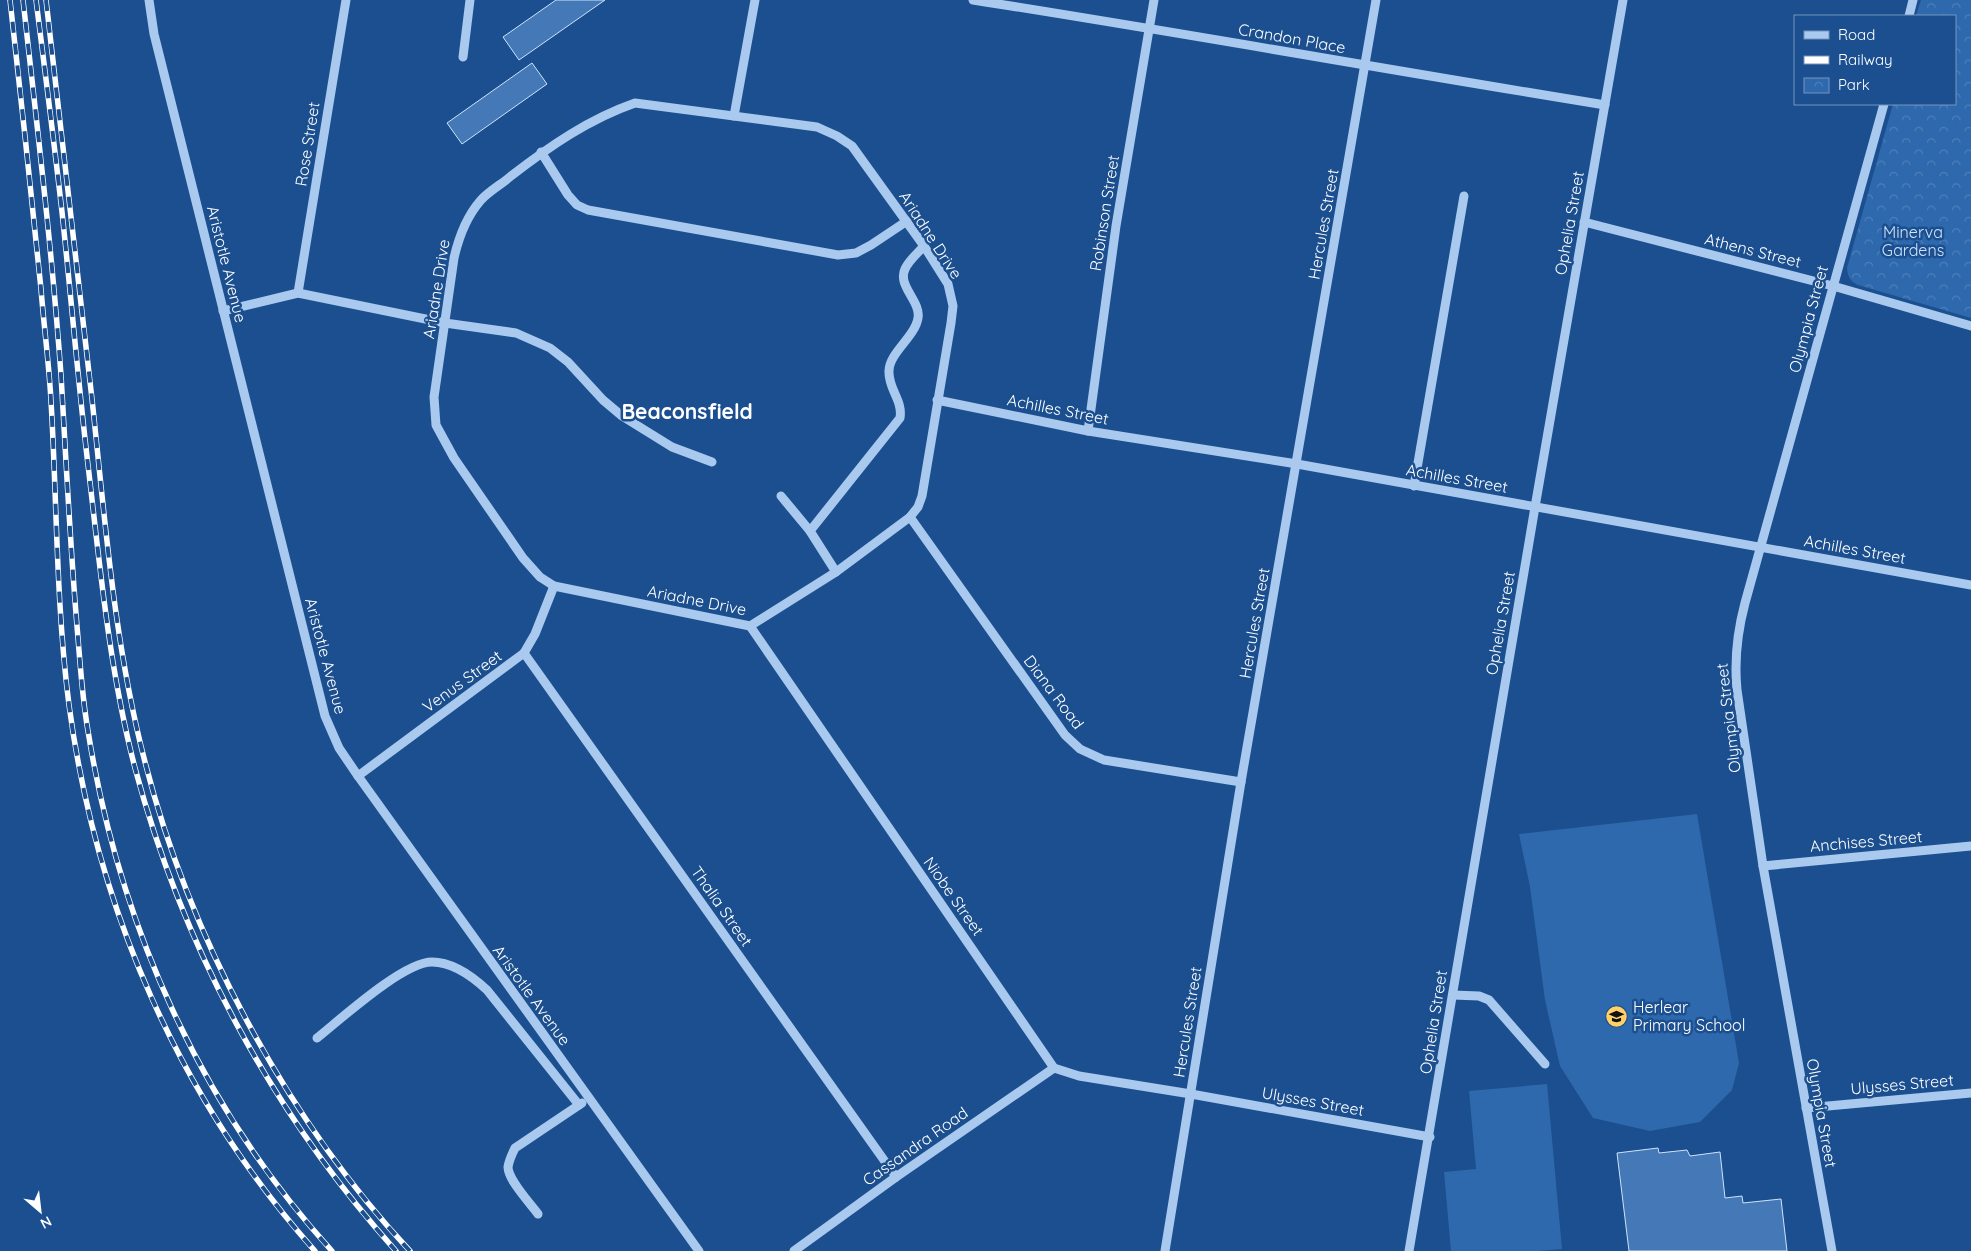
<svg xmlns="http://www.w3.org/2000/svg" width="1971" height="1251" font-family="Quicksand,sans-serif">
	<defs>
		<pattern id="park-crowns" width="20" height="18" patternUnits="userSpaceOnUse" patternTransform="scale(1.25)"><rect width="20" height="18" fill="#2e69ad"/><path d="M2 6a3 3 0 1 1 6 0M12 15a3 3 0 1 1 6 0" fill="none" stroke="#4d80b9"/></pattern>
	</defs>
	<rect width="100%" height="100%" fill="#1b4f8f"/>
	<path fill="url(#park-crowns)" d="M1921,0H1971V318L1858,285C1850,281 1848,277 1847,268L1893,104H1955V16H1916Z"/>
	<g fill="#2e69ad">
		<polygon points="1697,814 1739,1063 1732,1090 1700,1122 1650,1131 1593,1118 1560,1066 1545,1000 1530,887 1519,834"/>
		<polygon points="1547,1084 1562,1249 1539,1251 1451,1251 1444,1172 1476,1169 1469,1091"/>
	</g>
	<g fill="#4478b7" stroke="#cfe3fa">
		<polygon points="556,0 605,0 519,60 503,37"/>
		<polygon points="532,63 547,84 462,144 447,123"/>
		<polygon points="1658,1148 1659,1153 1687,1150 1690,1156 1720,1152 1725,1198 1742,1196 1743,1203 1781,1199 1787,1251 1629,1251 1617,1153"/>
	</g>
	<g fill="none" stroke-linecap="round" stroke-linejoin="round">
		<g stroke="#a9c9ee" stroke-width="9">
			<polyline points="149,0 154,34 325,716 339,748 358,776 699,1251"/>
			<path d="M973,0C1184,33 1395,71 1605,105"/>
			<polyline points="1909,16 1913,0"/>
			<polyline points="463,57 470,0"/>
			<path d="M635,103L817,127L837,136L852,146L924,246L948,284L953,306L951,323L922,496L918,507L910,517L836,572L750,626L554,586L540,577L523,558L454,458L436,425L434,397L454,258C459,236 466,217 481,200C489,191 502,184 511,176C550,146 589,119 635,103Z"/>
			<polyline points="734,116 755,0"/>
			<polyline points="541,152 568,195 577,205 588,210 838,255 856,253 871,245 907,221"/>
			<polyline points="1584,222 1833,286 1971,326"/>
			<polyline points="298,293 346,0"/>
			<polyline points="223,311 298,293 445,323 516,333 550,348 568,362 603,400 622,416 672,447 712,462"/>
			<polyline points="937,400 1088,431 1297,464 1971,585"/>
			<polyline points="1088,431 1116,226 1154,0"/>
			<polyline points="1414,486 1464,196"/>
			<polyline points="781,496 810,531"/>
			<polyline points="910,517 1065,735 1080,749 1104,760 1241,782"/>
			<path d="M836,572L810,531L900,418C903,400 888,389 889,371C889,353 915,337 918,318C921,301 897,286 905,269C909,260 918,253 924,246"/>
			<polyline points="750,626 1054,1068 1079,1076 1191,1094 1430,1137"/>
			<polyline points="524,653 896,1177"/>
			<polyline points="358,776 524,653 535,634 554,586"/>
			<polyline points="1763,866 1971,846"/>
			<polyline points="1453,995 1479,996 1489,1000 1545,1064"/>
			<path d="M317,1038C341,1019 403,962 432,962C452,962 473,977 487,990L579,1105"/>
			<polyline points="1806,1108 1971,1093"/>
			<path d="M538,1214C530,1203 508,1180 508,1167C509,1160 512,1154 515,1148L582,1103"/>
			<polyline points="794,1251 896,1177 1054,1068"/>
			<polyline points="1165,1251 1241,782 1376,0"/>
			<polyline points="1409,1251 1535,507 1623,0"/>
			<path d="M1832,1251L1763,866L1737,690C1734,659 1737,633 1745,603L1884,104"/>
		</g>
		<defs>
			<g id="rail">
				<path d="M10,0C21,96 31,193 41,289C44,327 49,364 51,401C57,502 56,604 69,705C96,907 179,1099 315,1251"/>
				<path d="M23,0C37,125 52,250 61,375C66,459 70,543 77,626C80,661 82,697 88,731C119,924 200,1106 332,1251"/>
				<path d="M36,0C45,71 54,141 62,212C71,296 78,381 88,465C100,566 109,669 135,768C183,947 272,1113 396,1251"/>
				<path d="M46,0C61,133 77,266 92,399C105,520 114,643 145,762C190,938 286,1118 410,1251"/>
			</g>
		</defs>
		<use href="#rail" stroke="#fff" stroke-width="5.5"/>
		<use href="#rail" stroke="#1b4f8f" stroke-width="4" stroke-dasharray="11" stroke-linecap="butt"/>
	</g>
	<defs>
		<symbol id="school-disc" viewBox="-11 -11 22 22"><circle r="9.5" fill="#ffd166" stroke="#1b4f8f"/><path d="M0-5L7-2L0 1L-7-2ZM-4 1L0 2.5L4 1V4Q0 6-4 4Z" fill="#111"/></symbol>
	</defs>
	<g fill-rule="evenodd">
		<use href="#school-disc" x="1604" y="1004" width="25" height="25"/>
	</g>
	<g text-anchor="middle" stroke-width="5" stroke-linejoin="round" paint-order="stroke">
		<g font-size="16" fill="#fff" stroke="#1b4f8f">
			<text transform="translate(1292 38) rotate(10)" y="6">Crandon Place</text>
			<text transform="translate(307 144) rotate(-81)" y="6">Rose Street</text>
			<text transform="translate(1104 213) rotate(-81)" y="6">Robinson Street</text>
			<text transform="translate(1569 223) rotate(-80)" y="6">Ophelia Street</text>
			<text transform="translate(1323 224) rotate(-80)" y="6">Hercules Street</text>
			<text transform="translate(931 235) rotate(57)" y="6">Ariadne Drive</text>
			<text transform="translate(1753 250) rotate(14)" y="6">Athens Street</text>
			<text transform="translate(227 264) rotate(76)" y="6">Aristotle Avenue</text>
			<text transform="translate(436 289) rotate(-81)" y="6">Ariadne Drive</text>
			<text transform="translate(1808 319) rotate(-75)" y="6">Olympia Street</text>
			<text transform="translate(1058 409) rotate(11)" y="6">Achilles Street</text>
			<text transform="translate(1457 478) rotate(10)" y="6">Achilles Street</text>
			<text transform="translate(1855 549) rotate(10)" y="6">Achilles Street</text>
			<text transform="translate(697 600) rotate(11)" y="6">Ariadne Drive</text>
			<text transform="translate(1254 623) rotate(-80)" y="6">Hercules Street</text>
			<text transform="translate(1500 623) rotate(-80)" y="6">Ophelia Street</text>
			<text transform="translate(326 656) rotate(75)" y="6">Aristotle Avenue</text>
			<text transform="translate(462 681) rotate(-36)" y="6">Venus Street</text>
			<text transform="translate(1054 692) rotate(53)" y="6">Diana Road</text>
			<text transform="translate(1728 718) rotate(-97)" y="6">Olympia Street</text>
			<text transform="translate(1866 841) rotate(-5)" y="6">Anchises Street</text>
			<text transform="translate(954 896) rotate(55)" y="6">Niobe Street</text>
			<text transform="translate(722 906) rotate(55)" y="6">Thalia Street</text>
			<text transform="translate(532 995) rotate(54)" y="6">Aristotle Avenue</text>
			<text transform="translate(1187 1022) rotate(-81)" y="6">Hercules Street</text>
			<text transform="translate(1433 1022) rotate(-81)" y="6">Ophelia Street</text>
			<text transform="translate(1902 1084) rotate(-5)" y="6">Ulysses Street</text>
			<text transform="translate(1313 1101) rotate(10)" y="6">Ulysses Street</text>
			<text transform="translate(1822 1113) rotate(80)" y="6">Olympia Street</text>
			<text transform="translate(915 1146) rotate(-35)" y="6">Cassandra Road</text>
		</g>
		<g font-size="16" fill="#cfe3fa" stroke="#1b4f8f">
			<text x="1913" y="238">Minerva<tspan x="1913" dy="18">Gardens</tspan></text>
		</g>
		<g font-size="16" fill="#fff" stroke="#1b4f8f" text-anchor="start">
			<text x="1633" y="1013">Herlear<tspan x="1633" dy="18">Primary School</tspan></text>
		</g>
		<g font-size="21" font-weight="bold" fill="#fff" stroke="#1b4f8f">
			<text x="687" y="419">Beaconsfield</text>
		</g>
	</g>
	<rect x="1794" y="15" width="162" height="90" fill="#1b4f8f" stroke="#7695bc"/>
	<rect x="1804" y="31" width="25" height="8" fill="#a9c9ee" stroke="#7695bc"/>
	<text x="1838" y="40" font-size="15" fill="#ffffff">Road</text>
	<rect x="1804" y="56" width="25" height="8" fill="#ffffff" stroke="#7695bc"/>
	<text x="1838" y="65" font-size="15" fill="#ffffff">Railway</text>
	<rect x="1804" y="78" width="25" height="15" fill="url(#park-crowns)" stroke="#7695bc"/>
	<text x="1838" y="90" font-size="15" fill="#ffffff">Park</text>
	<g transform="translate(40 1211) rotate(152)" stroke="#1b4f8f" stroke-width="4" paint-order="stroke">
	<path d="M0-4L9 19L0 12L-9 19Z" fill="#ffffff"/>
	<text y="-8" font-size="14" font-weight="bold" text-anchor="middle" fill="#ffffff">N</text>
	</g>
</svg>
